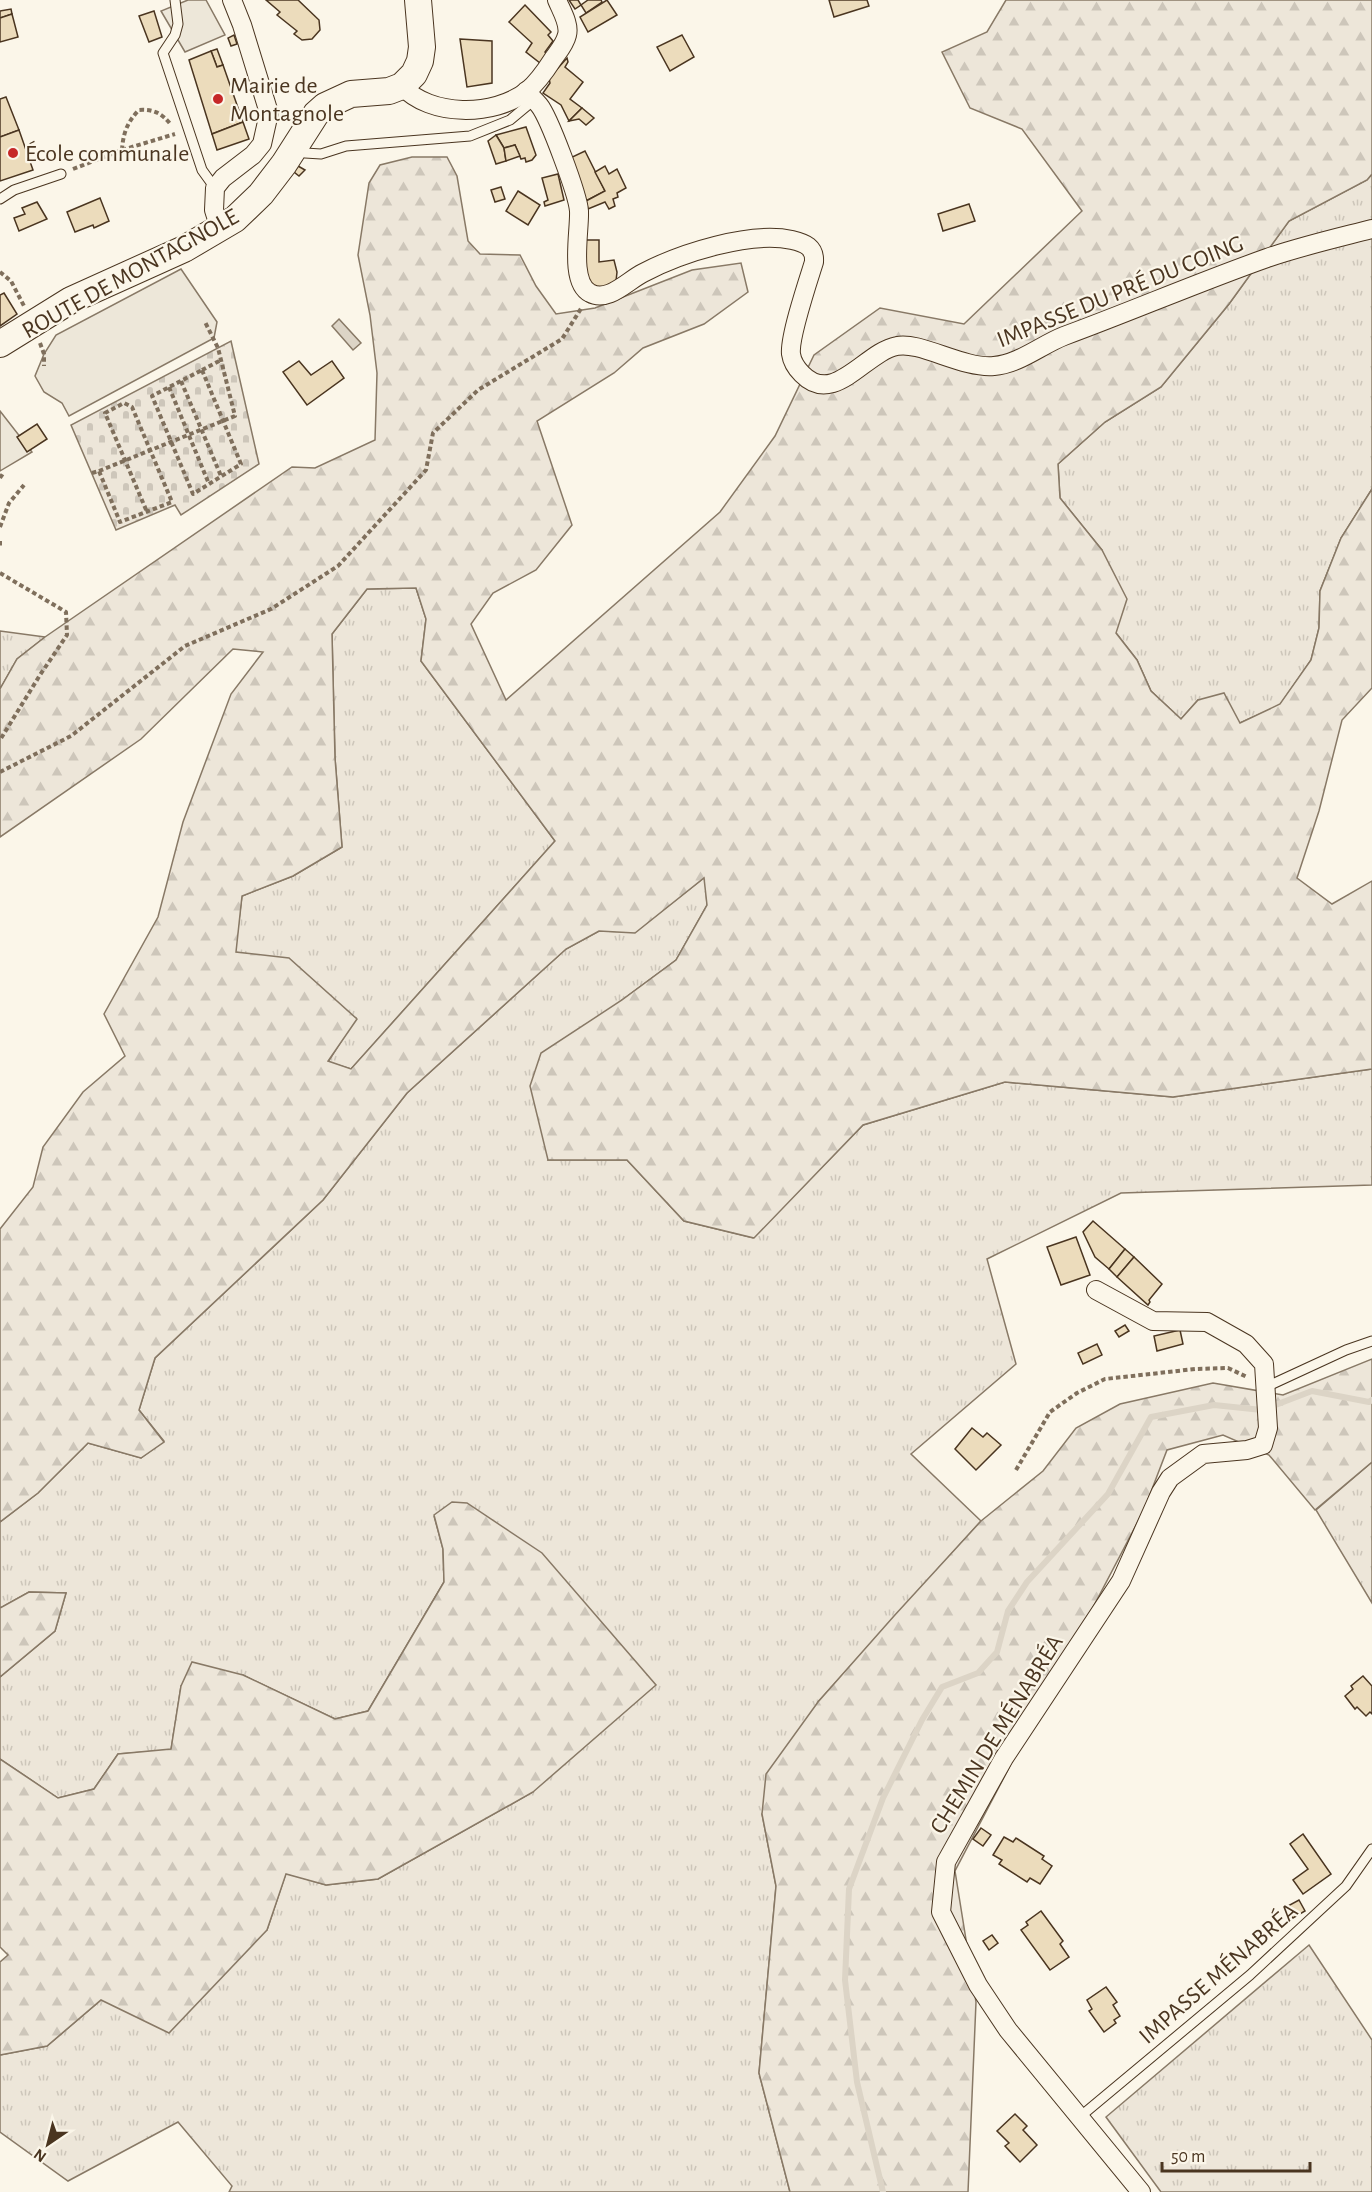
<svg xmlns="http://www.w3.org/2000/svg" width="1372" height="2192" font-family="'Alegreya Sans',sans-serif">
	<defs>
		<pattern id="grass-tufts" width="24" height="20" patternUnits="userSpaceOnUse" patternTransform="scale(1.5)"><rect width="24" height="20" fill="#ede6d9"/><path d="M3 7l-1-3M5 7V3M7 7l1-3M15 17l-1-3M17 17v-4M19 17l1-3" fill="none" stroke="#cdc6ba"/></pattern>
		<pattern id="forest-firs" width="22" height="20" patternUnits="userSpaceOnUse" patternTransform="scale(1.5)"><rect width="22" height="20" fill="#ede6d9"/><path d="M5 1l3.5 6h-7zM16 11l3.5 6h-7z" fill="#cdc6ba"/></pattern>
		<pattern id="cemetery-stones" width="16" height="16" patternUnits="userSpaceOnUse" patternTransform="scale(1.5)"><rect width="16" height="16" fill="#ede6d9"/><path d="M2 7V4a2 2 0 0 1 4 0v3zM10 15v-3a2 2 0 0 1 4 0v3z" fill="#cdc6ba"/></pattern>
	</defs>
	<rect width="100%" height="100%" fill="#fbf6e9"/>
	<g fill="url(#grass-tufts)" stroke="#887966" stroke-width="1.5">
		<polygon points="1372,174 1372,489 1341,538 1320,591 1319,628 1311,660 1280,705 1240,723 1198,700 1181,719 1151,691 1137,660 1116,633 1102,550 1060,498 1058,464 1105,422 1161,387 1229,304 1289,221 1367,180"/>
		<polygon points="416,588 426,619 421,661 555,841 351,1069 328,1062 356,1018 235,952 242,896 293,876 342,847 335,758 332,634 367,589"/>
		<polygon points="0,631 45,637 17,659 0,689"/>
		<polygon points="705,877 707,905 676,960 622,1000 548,1160 627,1160 684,1221 753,1238 863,1125 1005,1082 1173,1097 1372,1069 1372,1185 1121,1193 987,1259 1016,1364 911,1454 981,1521 818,1702 762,1814 776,1886 759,2073 790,2192 229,2192 232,2186 178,2122 68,2181 0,2132 0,2055 47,2046 101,2000 267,1930 286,1873 326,1885 378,1879 533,1792 434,1516 443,1549 444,1582 368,1711 335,1719 243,1675 181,1686 171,1750 118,1754 94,1789 58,1798 0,1759 0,1677 55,1631 66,1593 29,1592 0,1608 0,1522 38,1493 88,1443 141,1458 164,1441 139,1410 155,1358 323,1200 407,1093 566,949 599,931 635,932"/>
		<polygon points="1372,1462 1372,1603 1316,1510"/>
		<polygon points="1309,1945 1372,2040 1372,2192 1161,2192 1106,2117"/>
	</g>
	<g fill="url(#forest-firs)" stroke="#887966" stroke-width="1.5" fill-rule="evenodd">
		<path d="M1006,0H1372V174L1367,180L1289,221L1229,304L1161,387L1105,422L1058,464L1060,498L1102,550L1127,599L1116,633L1137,660L1151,691L1181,719L1198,700L1224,693L1240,723L1280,704L1311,660L1319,628L1320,591L1341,538L1372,489V688L1342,720L1319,811L1297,878L1332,904L1372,881V1069L1173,1097L1005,1082L863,1125L754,1238L684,1221L627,1160H548L530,1086L541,1053L622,1000L676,960L707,905L704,878L635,933L599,931L566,949L407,1093L323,1200L155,1358L139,1410L164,1442L141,1458L88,1443L38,1493L0,1522V1229L33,1187L43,1147L83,1092L125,1056L104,1014L158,917L183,822L231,694L263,652L233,649L141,739L0,837V689L17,659L45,637L292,467L315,468L375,440L377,373L370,315L358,255L369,183L380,165L412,157H447L457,176L468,241L480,254L520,255L536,286L556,314L595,308L692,270L741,263L748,292L704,324L643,348L614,373L537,421L572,525L536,570L493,593L471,624L506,700L720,512L775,436L814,355L880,308L964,324L1082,211L1022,129L970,108L942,52L987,32ZM416,588L426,619L421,661L555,841L351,1069L328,1061L357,1019L289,958L236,952L242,896L293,876L342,847L335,758L332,634L367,589Z"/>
		<polygon points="1372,1359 1372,1462 1315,1510 1269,1455 1223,1435 1167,1450 1144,1510 955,1871 976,2002 968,2192 790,2192 759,2073 776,1886 762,1814 766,1774 818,1702 894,1616 981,1521 1043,1471 1076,1428 1120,1404 1213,1383 1283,1395"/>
		<polygon points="452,1502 467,1503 542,1553 656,1685 533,1792 378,1879 326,1885 286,1874 267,1930 169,2033 101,2000 47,2046 0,2055 0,1962 8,1955 0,1947 0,1759 58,1798 94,1789 118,1754 171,1749 181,1686 192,1662 243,1675 335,1719 368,1711 444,1582 443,1549 434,1515"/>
		<polygon points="29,1592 66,1593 55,1631 0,1677 0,1608"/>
	</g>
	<polygon fill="url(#cemetery-stones)" stroke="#887966" stroke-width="1.5" points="231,341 259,464 181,515 175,505 116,530 71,425"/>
	<g fill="#ede7d9" stroke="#887966" stroke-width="1.5">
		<polygon points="188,0 206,0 225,35 185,52 161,11"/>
		<polygon points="181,269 217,322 214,338 69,416 62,403 44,392 35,376 44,354 56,335"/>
		<polygon points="0,411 32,452 0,471"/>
	</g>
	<polygon fill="#dcd4c6" stroke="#887966" stroke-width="1.5" points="339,319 361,343 353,350 332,326"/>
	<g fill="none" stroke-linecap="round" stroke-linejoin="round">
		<polyline stroke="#dcd4c6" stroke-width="6" points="883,2192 857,2082 845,1980 849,1889 883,1798 922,1720 942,1687 978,1673 997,1652 1008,1611 1027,1582 1108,1494 1151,1417 1214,1405 1262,1410 1312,1391 1369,1402 1372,1400"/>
	</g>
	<g fill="#ecdcbc" stroke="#4a3520" stroke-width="1.5">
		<polygon points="266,0 298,0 319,20 320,30 312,39 302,40 294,34 297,31 277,15 280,12"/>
		<polygon points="569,0 578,0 581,5 575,9"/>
		<polygon points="588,0 601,0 602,2 586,13 581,5"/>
		<polygon points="607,0 617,15 588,32 580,17"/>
		<polygon points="829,0 867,0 869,6 834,17"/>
		<polygon points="525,5 551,32 548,35 553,41 545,52 547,55 540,63 526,52 532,43 509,22"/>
		<polygon points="11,9 12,14 0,18 0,11"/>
		<polygon points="154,11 162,37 149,42 139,16"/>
		<polygon points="12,14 18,37 0,42 0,18"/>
		<polygon points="234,35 237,44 231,46 228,38"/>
		<polygon points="682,35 694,57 670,71 657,47"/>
		<polygon points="460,39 492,41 492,83 467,87"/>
		<polygon points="217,49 223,65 217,67 211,51"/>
		<polygon points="211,51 217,67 223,65 243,122 212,134 189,60"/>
		<polygon points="567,58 568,62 565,67 583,82 570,99 582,108 569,121 561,105 543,93 550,83 549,78"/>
		<polygon points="6,97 19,130 0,137 0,99"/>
		<polygon points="582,108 594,118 586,125 579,119 569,121"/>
		<polygon points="243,122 249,139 217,150 212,134"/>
		<polygon points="526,127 536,155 532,160 526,162 525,158 521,159 515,145 504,148 496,135"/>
		<polygon points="19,130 33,170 0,181 0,137"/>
		<polygon points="496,135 504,148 506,161 496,164 488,141"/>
		<polygon points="515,145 520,156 506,161 504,148"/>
		<polygon points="585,151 605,191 586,201 568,159"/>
		<polygon points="298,166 305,170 299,176 294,172"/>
		<polygon points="605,166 609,174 617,169 626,188 617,193 618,197 613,199 615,206 609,209 605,202 588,209 586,201 605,191 595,172"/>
		<polygon points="558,174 564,200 545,206 544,202 548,200 542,178"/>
		<polygon points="501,187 505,199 495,202 491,190"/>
		<polygon points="518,191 540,205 528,225 506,211"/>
		<polygon points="100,198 109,221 94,228 93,225 75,232 67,212"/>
		<polygon points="37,202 47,219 19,231 14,218 25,214 22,208"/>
		<polygon points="969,204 975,221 943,231 938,214"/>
		<polygon points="586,240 599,240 599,262 614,260 617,272 616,281 602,288 584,285"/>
		<polygon points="4,293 17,314 0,326 0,295"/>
		<polygon points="299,361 311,375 332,361 344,378 307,405 283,372"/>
		<polygon points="37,424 47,439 27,452 17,437"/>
		<polygon points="1093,1221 1125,1249 1109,1269 1095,1257 1083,1232"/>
		<polygon points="1076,1237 1090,1275 1061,1285 1047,1247"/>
		<polygon points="1125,1249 1134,1257 1117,1277 1109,1269"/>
		<polygon points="1134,1257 1162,1284 1149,1300 1150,1302 1148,1305 1117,1277"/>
		<polygon points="1125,1325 1129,1331 1119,1337 1115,1331"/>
		<polygon points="1180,1330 1183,1344 1157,1351 1154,1336"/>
		<polygon points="1097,1344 1102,1355 1083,1364 1078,1353"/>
		<polygon points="972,1428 983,1437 987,1433 1001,1445 976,1470 955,1449"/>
		<polygon points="1363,1676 1372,1686 1372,1714 1370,1712 1366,1716 1357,1707 1355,1709 1345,1696 1353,1689 1351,1686"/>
		<polygon points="981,1828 991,1835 983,1846 973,1839"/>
		<polygon points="1303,1834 1331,1874 1303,1894 1293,1880 1308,1869 1290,1844"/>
		<polygon points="1004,1837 1013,1842 1016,1838 1044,1856 1042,1859 1052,1866 1040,1884 1030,1878 1027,1882 999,1864 1002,1860 993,1855"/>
		<polygon points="1299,1900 1305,1911 1293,1918 1286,1907"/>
		<polygon points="1041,1911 1063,1941 1060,1944 1069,1957 1050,1970 1021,1930 1028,1925 1026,1922"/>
		<polygon points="992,1935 998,1943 989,1950 983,1941"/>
		<polygon points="1106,1987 1117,2002 1113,2005 1120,2016 1114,2020 1116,2023 1104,2032 1089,2011 1092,2009 1087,2000"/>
		<polygon points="1015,2114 1027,2126 1023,2130 1037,2145 1020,2162 1005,2146 1009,2143 997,2131"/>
	</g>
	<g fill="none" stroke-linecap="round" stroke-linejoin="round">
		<defs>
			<g id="lane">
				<polyline points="175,0 178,24 175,35 163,53 202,170 215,188"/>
				<polyline points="295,147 305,153 321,154 346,146 470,136 510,120 534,100"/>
				<polyline points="0,199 14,190 61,174"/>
				<polyline points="1266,1387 1346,1350 1372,1341"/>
				<polyline points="1081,2116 1250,1975 1346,1886 1372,1849"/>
			</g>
			<g id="street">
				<path d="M402,86C430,117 494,117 527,91C537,83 546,70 553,59C558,52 565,44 567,35C570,24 561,10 557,0"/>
				<path d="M526,91C530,96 535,100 539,105C549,117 578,195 579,211C580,231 569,282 590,293C608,303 627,281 643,273C681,253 750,231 792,240C805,243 815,247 814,262C808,281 789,338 791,354C792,361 797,369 802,374C834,407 865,352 897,346C920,341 963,369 994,366C1019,364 1041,345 1064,336C1132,311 1199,282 1267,258C1302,246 1337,238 1372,229"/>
				<polyline points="219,226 214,210 215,188 223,178 253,155 262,144 269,113 242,25 232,0"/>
				<polyline points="1096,1290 1153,1321 1207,1322 1246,1344 1264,1364 1268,1428 1263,1445 1247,1450 1203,1454 1170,1478 1161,1492 1121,1581 1004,1758 946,1862 941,1912 978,1985 1008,2030 1141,2192"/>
			</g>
			<polyline id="secondary" points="0,344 71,300 184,249 235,219 261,194 284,164 316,114 325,106 351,94 389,91 402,86 414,74 420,61 422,47 418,0"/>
		</defs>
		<use href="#lane" stroke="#4a3520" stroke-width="11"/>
		<use href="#street" stroke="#4a3520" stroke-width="20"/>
		<use href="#secondary" stroke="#4a3520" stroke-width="28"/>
		<g stroke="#7f6f5c" stroke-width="4" stroke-dasharray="4.5 3" stroke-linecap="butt">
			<polyline points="122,150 175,134"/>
			<path d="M73,169L122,150C123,134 127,122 139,110C153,109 162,113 171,125"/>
			<polyline points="0,272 11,281 24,306"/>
			<polyline points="40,343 44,354 44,366"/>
			<polygon points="202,370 241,464 193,494 152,396"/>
			<polyline points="202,370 221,360"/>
			<polyline points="181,381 221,476"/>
			<polyline points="169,387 209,484"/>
			<polyline points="99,471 235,416 218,348 205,322"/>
			<polyline points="92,473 99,471 120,522 172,502 132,407 124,403 105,413 147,512"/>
			<polyline points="0,478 4,472"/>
			<polyline points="0,527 9,503 24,485"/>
			<polyline points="0,541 0,548"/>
			<polyline points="0,573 66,612 67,635 40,675 0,740"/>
			<polyline points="0,772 71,736 185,646 271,609 338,566 426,470 433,433 478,390 562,339 582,307"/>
			<polyline points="1016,1470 1050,1412 1077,1393 1105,1379 1195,1369 1228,1368 1247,1377"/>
		</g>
		<use href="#lane" stroke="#fbf6e9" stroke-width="9"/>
		<use href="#street" stroke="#fbf6e9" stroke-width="18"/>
		<use href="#secondary" stroke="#fbf6e9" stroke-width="26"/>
	</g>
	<g fill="#c62828" stroke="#fbf6e9" stroke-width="2">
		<circle cx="218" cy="99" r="6"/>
		<circle cx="13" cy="153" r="6"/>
	</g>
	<g text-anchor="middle" stroke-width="4.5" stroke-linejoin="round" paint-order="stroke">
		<g font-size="24" fill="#4a3520" stroke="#fbf6e9" text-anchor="start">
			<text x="230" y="93">Mairie de<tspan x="230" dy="28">Montagnole</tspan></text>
			<text x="25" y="161">École communale</text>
		</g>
		<g font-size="24" fill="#4a3520" stroke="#fbf6e9">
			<text transform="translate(130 273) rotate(-29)" y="8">ROUTE DE MONTAGNOLE</text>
			<text transform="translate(1120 291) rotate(-22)" y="8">IMPASSE DU PRÉ DU COING</text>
			<text transform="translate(996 1734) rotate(-58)" y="8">CHEMIN DE MÉNABRÉA</text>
			<text transform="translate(1218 1973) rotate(-41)" y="8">IMPASSE MÉNABRÉA</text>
		</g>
	</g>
	<g transform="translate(48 2144) rotate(215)" stroke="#fbf6e9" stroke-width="4.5" paint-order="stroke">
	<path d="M0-4.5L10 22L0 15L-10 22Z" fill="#4a3520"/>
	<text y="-9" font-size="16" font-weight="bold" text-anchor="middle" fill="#4a3520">N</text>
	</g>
	<path d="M1162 2162v9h148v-9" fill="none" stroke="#4a3520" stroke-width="3"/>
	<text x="1171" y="2162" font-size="18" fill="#4a3520" stroke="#fbf6e9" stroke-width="4.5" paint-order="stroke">50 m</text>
</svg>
